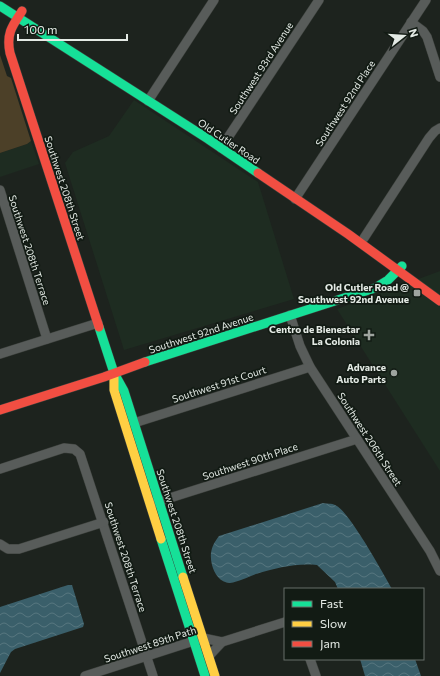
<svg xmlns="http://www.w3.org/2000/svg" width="440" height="676" font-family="Commissioner,sans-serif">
	<defs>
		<pattern id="water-waves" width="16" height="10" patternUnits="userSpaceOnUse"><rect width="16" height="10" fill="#3a5f6a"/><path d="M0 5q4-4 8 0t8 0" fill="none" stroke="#56767f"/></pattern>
	</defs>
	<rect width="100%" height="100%" fill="#1d231e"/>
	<g fill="#1e2c21">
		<polygon points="134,100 258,182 294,299 124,350 65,163 73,152 109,136"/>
		<polygon points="31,141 39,164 0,177 0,153 27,144"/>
		<polygon points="440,271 440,471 337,309"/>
	</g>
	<polygon fill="#4c4028" points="0,55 7,76 11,78 31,141 27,144 0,153"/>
	<g fill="url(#water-waves)">
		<path d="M323,503C326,504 332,503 335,505C348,509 384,575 392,589H338L335,582L317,565C295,563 277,568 256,574C248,577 238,582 230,583C220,583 214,573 212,565C209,553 212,545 219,536Z"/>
		<polygon points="68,585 72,585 84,624 83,627 15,649 11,652 0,673 0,607"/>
		<polygon points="360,659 415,659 421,676 365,676"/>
	</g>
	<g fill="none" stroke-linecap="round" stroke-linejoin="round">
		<defs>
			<g id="street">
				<polyline points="411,22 423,31 427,37 440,77"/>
				<polyline points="148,101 214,0"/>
				<polyline points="221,148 319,0"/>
				<polyline points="0,190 47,339"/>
				<polyline points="295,199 426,0"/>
				<polyline points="364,238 429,138 435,131 440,128"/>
				<polyline points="290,315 300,346 310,367 430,551 440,571"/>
				<polyline points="0,354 98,323"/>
				<polyline points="134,423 310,367"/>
				<polyline points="0,469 64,448 74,449 80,454 153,676"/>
				<polyline points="154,503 357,439"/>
				<polyline points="0,544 8,549 19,549 104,522"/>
				<polyline points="209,656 222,642"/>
				<polyline points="310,659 316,676"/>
				<polyline points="85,676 203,638 222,642 285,622"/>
			</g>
			<g id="fast">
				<polyline points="0,6 208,139 258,173"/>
				<polyline points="99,327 114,373 124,391 183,577"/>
				<polyline points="145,362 375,288 388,280 402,266"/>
				<polyline points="161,539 205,676"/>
			</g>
			<g id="slow">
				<polyline points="114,377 114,390 161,539"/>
				<polyline points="183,577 215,676"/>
			</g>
			<g id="jam">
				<path d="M22,11C12,26 6,34 10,53L99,327"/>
				<polyline points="258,173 348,234 440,301"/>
				<polyline points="0,410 104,377 145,362"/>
			</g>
		</defs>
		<use href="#street" stroke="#3c403c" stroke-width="10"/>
		<use href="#fast" stroke="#3c403c" stroke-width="10"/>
		<use href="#slow" stroke="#3c403c" stroke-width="10"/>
		<use href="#jam" stroke="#3c403c" stroke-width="10"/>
		<use href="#street" stroke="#585c5a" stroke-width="9"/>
		<use href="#fast" stroke="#16e098" stroke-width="9"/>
		<use href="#slow" stroke="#ffcf43" stroke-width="9"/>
		<use href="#jam" stroke="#f24e42" stroke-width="9"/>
	</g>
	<g fill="#9ea49f" stroke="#121b14" stroke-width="1.5">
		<rect x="413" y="289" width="8" height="8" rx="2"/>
		<path d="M367 329h4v4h4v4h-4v4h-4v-4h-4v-4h4z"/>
		<circle cx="394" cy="373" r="4"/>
	</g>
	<g text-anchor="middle" stroke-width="3.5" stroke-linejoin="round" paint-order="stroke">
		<g font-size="10" fill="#e4eae5" stroke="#121b14">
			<text transform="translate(261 68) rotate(-57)" y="4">Southwest 93rd Avenue</text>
			<text transform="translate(345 103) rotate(-57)" y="4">Southwest 92nd Place</text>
			<text transform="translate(229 141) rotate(34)" y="4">Old Cutler Road</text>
			<text transform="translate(65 188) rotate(72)" y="4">Southwest 208th Street</text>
			<text transform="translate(30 250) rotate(72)" y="4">Southwest 208th Terrace</text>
			<text transform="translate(201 333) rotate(-18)" y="4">Southwest 92nd Avenue</text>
			<text transform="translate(219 384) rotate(-18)" y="4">Southwest 91st Court</text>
			<text transform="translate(370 439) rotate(57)" y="4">Southwest 206th Street</text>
			<text transform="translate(250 461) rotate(-18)" y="4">Southwest 90th Place</text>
			<text transform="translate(177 521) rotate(72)" y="4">Southwest 208th Street</text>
			<text transform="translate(126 557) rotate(72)" y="4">Southwest 208th Terrace</text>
			<text transform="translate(150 644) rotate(-18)" y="4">Southwest 89th Path</text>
		</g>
		<g font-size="10" font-weight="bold" fill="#e4eae5" stroke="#121b14" text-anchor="end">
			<text x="409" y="291">Old Cutler Road @<tspan x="409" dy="12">Southwest 92nd Avenue</tspan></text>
			<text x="360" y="333">Centro de Bienestar<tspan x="360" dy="12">La Colonia</tspan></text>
			<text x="386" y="371">Advance<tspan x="386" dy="12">Auto Parts</tspan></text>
		</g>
	</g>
	<rect x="284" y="588" width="140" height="72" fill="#121b14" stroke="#666e68"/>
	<rect x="292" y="601" width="20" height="6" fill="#16e098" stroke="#666e68"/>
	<text x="320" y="608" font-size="12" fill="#e4eae5">Fast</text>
	<rect x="292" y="621" width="20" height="6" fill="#ffcf43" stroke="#666e68"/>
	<text x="320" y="628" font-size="12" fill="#e4eae5">Slow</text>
	<rect x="292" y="641" width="20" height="6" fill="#f24e42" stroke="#666e68"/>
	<text x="320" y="648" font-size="12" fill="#e4eae5">Jam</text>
	<g transform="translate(404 36) rotate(73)" stroke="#121b14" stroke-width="3" paint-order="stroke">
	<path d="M0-3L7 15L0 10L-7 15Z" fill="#e4eae5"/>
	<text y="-6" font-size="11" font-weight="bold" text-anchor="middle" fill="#e4eae5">N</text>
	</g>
	<path d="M18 34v6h109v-6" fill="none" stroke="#e4eae5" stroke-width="2"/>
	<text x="24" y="34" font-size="12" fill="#e4eae5" stroke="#121b14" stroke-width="3" paint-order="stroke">100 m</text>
</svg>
